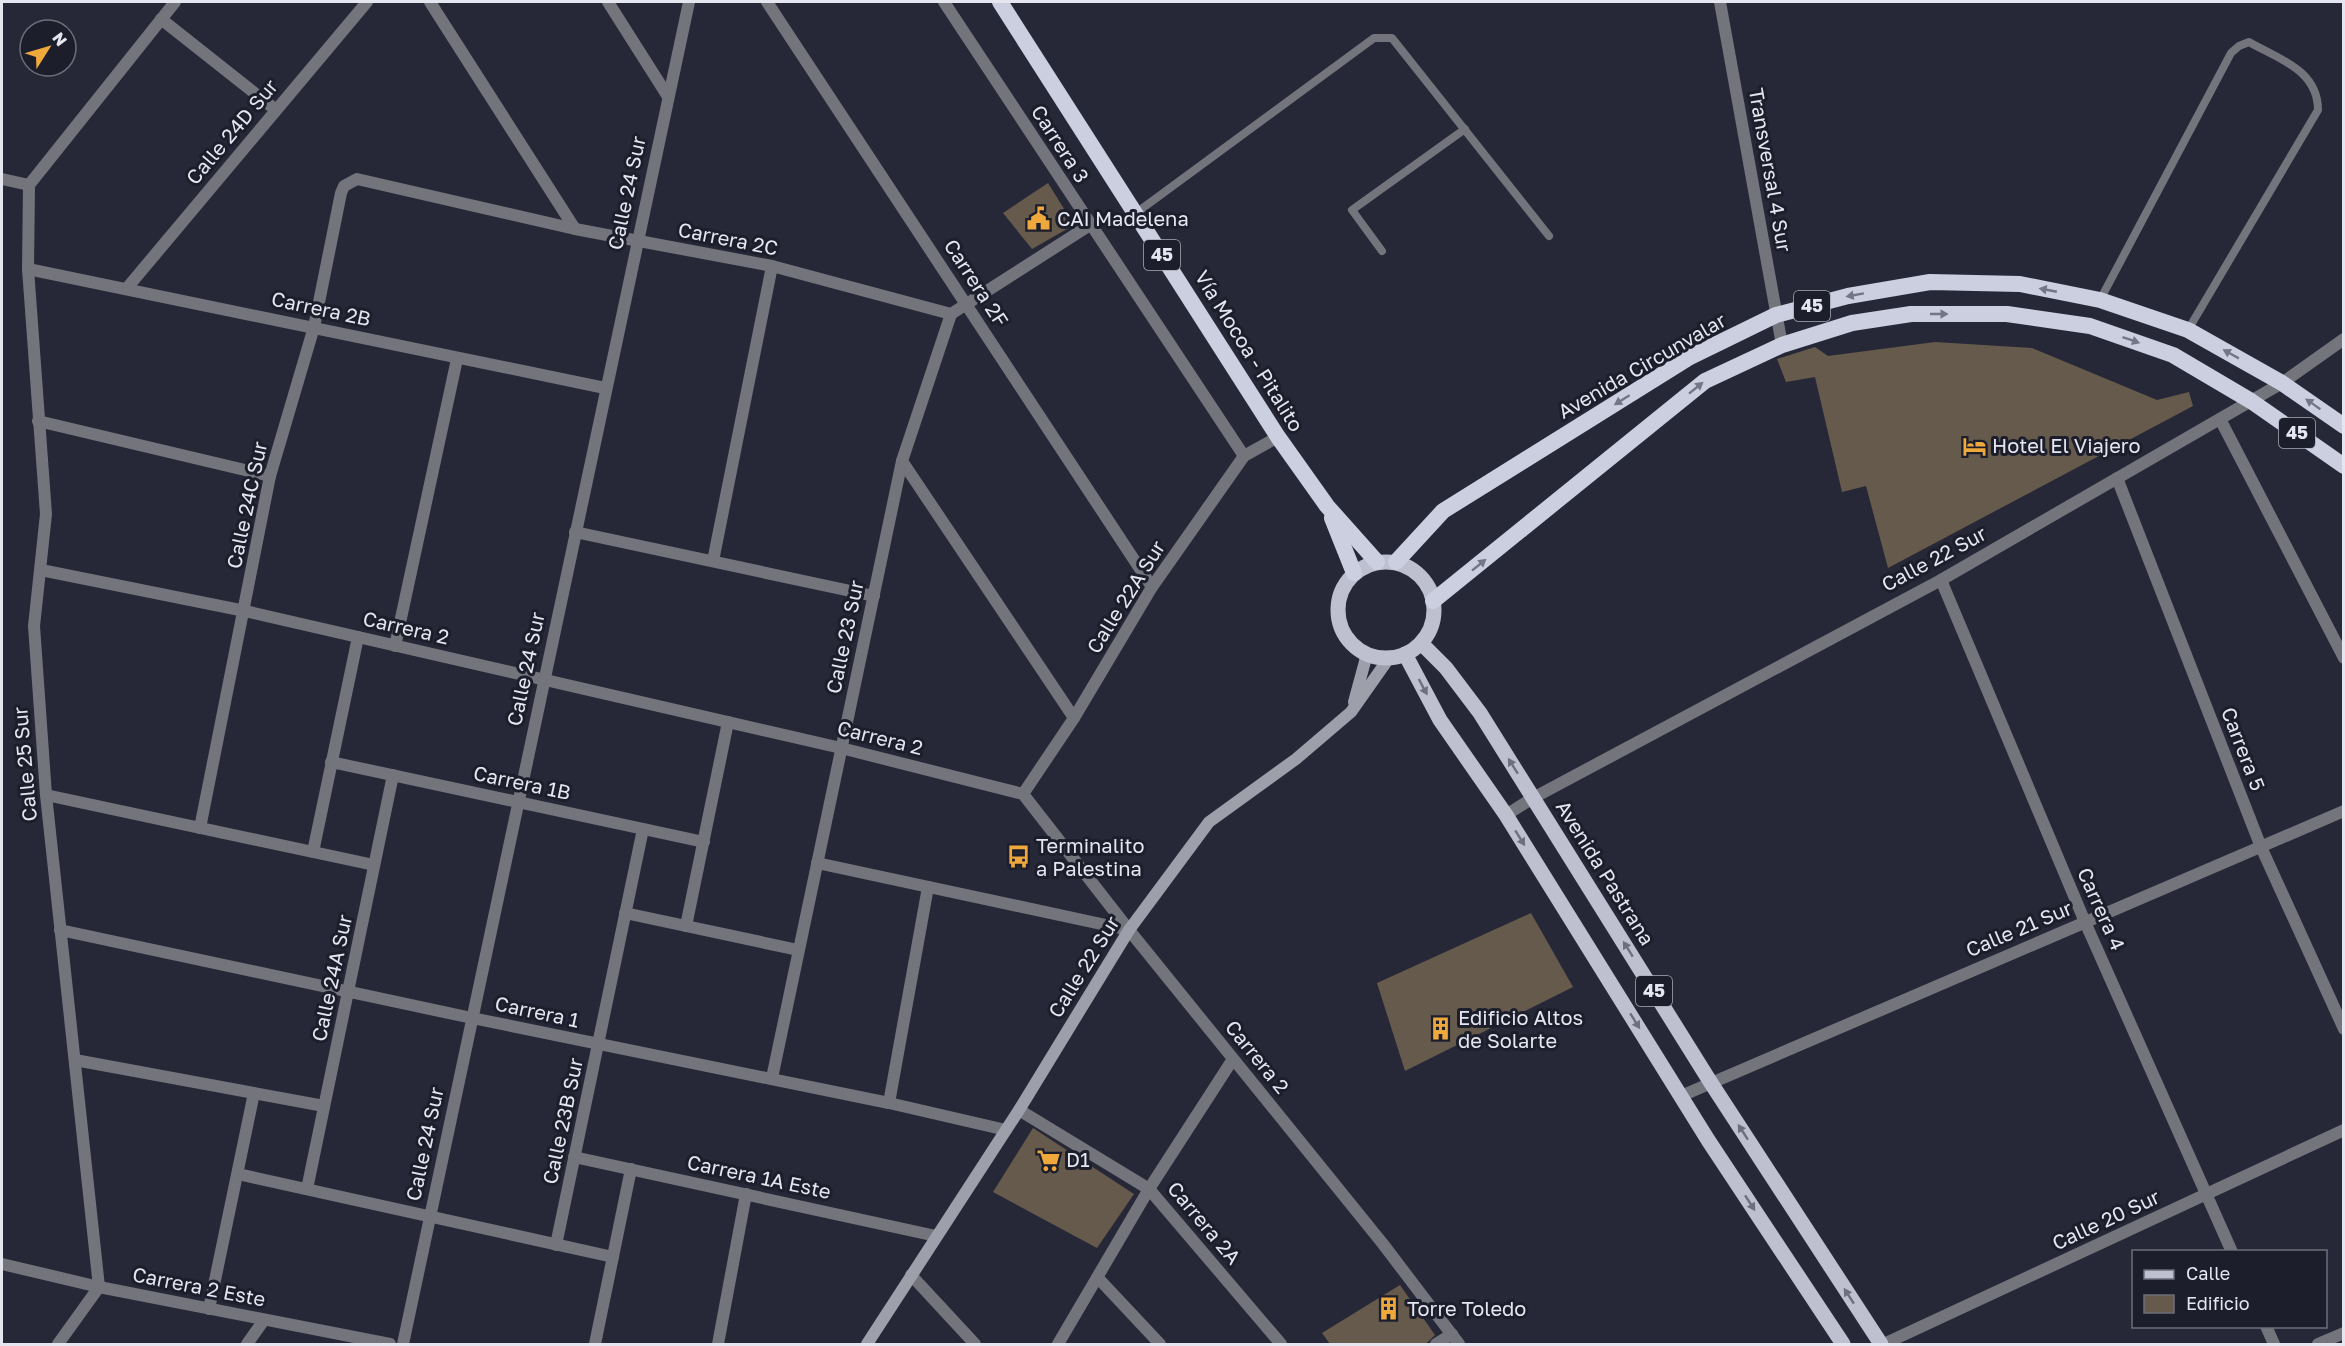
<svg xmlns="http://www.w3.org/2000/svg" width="2345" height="1346" font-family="'Golos Text',sans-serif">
	<rect width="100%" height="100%" fill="#272837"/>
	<g fill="#655a4c">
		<polygon points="1048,183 1074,225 1032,249 1003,213"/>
		<polygon points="1935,342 2032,348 2157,400 2189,392 2193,406 1888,568 1866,486 1842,492 1815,377 1786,382 1777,359 1815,347 1828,356"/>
		<polygon points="1531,913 1573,987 1405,1071 1377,983"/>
		<polygon points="1033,1128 1134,1194 1097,1248 993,1192"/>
		<polygon points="1400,1285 1435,1335 1428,1342 1424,1344 1330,1344 1322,1333"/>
	</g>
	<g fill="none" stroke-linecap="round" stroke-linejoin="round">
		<g stroke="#73747c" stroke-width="8">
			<polyline points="1136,213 1374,38 1392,38 1549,236"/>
			<polyline points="1382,251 1352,210 1465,129"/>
			<path d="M2100,300L2231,53L2239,46L2249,42C2279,59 2318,70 2318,110L2188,330"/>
		</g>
		<g stroke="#73747c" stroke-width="12">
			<polyline points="430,2 575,229"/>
			<polyline points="608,2 667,95"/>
			<polyline points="767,2 1152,587"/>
			<polyline points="944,2 1244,456"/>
			<polyline points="1720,2 1782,345"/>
			<polyline points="161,19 276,110"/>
			<polyline points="2,179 29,185"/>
			<polyline points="28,269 605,388"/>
			<polyline points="127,288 367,2"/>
			<polyline points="2220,419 2344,658"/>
			<polyline points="38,421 270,476"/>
			<polyline points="902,461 1074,718"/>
			<polyline points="2117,478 2261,847 2344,1029"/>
			<polyline points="575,532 874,596"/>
			<polyline points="713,561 772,266"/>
			<polyline points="41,570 245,611 841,748 1023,794 1129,930 1383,1244 1459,1344"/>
			<polyline points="1941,580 2085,922 2232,1252"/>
			<polyline points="395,646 457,359"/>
			<polyline points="331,762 704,842"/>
			<polyline points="1023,794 1074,718 1152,587 1244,456 1278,437"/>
			<polyline points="46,795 374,865"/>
			<polyline points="1506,815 1533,798 1941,580 2282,383 2344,339"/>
			<polyline points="200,828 270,476 314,327 341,193 344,186 357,179 575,229 772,266 951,314 1090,225"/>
			<polyline points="313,852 358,637"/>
			<polyline points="817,863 1129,930"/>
			<polyline points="625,913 798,950"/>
			<polyline points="686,926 728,722"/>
			<polyline points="60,930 472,1018 889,1103 1006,1130"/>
			<polyline points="75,1060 324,1106"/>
			<polyline points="772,1078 902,461 951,314"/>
			<polyline points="1681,1096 2344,811"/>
			<polyline points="889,1103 928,887"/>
			<polyline points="1019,1110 1149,1189 1281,1344"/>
			<polyline points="574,1157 936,1236"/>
			<polyline points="238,1174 613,1257"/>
			<polyline points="307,1189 393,775"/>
			<polyline points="556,1245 643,829"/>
			<polyline points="2,1264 99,1287 390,1344"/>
			<polyline points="911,1275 975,1344"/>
			<polyline points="1098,1278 1160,1344"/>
			<polyline points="209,1309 254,1093"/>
			<polyline points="2266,1326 2274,1344"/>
			<polyline points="58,1344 99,1287 46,795 34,626 46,514 28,269 29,185 175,2"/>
			<polyline points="247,1344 264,1320"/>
			<polyline points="403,1344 689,2"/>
			<polyline points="595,1344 631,1169"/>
			<polyline points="718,1344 746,1194"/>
			<polyline points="1058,1344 1149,1189 1233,1059"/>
			<polyline points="1436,1344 1452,1334"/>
			<polyline points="1884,1344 2344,1130"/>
			<polyline points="2318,1344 2344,1333"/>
		</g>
		<g stroke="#9d9fab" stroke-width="12">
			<polyline points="1354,702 1367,654"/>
			<polyline points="867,1344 1019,1110 1129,930 1209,822 1296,759 1351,712 1389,658"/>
		</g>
		<g stroke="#bec0d0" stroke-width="15">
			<circle cx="1386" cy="610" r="48"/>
			<polyline points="1421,643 1446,668 1480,713 1711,1083 1881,1344"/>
			<polyline points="1405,654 1440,720 1506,815 1708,1140 1843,1344"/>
		</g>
		<g stroke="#cccfe0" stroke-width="16">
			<polyline points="1000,2 1278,437 1327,506 1377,562"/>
			<polyline points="1332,518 1354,573"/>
			<polyline points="1396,562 1443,511 1690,357 1776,315 1848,296 1930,282 2020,284 2100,300 2188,330 2282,383 2344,426"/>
			<polyline points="1433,601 1705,381 1782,345 1852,323 1911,314 2007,314 2090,326 2173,355 2251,401 2344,466"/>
		</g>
	</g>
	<defs><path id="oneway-solid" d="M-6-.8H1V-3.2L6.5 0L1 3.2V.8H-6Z" transform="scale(1.5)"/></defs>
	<g fill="#747686">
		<use href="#oneway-solid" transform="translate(2048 290) rotate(-169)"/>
		<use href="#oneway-solid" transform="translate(1855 295) rotate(170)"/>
		<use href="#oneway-solid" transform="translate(1939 314)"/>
		<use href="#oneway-solid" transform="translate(2131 340) rotate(19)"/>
		<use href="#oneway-solid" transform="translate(2231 354) rotate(-151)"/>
		<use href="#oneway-solid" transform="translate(1696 388) rotate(-39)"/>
		<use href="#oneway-solid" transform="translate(1622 400) rotate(148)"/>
		<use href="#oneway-solid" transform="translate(2313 404) rotate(-145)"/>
		<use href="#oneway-solid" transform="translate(1479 565) rotate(-39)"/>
	</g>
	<g fill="#6e6f7e">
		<use href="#oneway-solid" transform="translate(1423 687) rotate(62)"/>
		<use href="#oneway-solid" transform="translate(1513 766) rotate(-122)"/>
		<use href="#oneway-solid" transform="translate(1520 838) rotate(58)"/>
		<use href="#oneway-solid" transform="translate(1628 949) rotate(-122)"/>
		<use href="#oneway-solid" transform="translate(1635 1021) rotate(58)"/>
		<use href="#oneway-solid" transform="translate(1743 1132) rotate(-123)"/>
		<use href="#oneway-solid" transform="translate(1750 1203) rotate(57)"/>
		<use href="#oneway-solid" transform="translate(1849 1296) rotate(-123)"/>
	</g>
	<defs>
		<symbol id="civic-bare" viewBox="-9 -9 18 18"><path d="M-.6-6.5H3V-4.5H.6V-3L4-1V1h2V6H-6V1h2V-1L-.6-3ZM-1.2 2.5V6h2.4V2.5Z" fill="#eea83c" stroke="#1d1e2c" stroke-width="2.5" paint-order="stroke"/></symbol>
		<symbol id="hotel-bare" viewBox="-9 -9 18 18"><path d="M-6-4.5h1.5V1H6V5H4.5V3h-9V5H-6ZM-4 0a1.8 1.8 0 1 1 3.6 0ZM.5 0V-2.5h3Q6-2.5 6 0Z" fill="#eea83c" stroke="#1d1e2c" stroke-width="2.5" paint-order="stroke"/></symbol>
		<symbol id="bus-bare" viewBox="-9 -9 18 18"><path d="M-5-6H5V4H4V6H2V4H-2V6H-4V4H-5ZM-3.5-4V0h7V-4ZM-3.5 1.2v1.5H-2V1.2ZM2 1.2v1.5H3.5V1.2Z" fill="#eea83c" stroke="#1d1e2c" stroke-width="2.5" paint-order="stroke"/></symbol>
		<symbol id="building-bare" viewBox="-9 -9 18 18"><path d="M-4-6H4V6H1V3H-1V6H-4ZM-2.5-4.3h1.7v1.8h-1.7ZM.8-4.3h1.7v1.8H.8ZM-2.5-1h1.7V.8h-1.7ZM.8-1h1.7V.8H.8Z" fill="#eea83c" stroke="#1d1e2c" stroke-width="2.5" paint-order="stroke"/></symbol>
		<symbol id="supermarket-bare" viewBox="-9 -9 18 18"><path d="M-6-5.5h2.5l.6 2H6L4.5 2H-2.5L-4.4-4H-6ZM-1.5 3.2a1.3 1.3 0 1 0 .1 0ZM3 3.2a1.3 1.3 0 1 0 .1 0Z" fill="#eea83c" stroke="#1d1e2c" stroke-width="2.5" paint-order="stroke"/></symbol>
	</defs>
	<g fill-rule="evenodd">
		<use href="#civic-bare" x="1022" y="202" width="33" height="33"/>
		<use href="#hotel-bare" x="1958" y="430" width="33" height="33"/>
		<use href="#bus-bare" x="1002" y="840" width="33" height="33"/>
		<use href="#building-bare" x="1424" y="1012" width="33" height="33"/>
		<use href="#supermarket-bare" x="1032" y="1144" width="33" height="33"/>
		<use href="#building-bare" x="1372" y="1292" width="33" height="33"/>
	</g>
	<g text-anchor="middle" stroke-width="6" stroke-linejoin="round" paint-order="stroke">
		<g fill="#1d1e2c" stroke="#a9aab5" stroke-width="1.5">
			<rect x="1144" y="240" width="36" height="30" rx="4.5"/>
			<rect x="1794" y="291" width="36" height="30" rx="4.5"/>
			<rect x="2279" y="418" width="36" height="30" rx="4.5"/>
			<rect x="1636" y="976" width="36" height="30" rx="4.5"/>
		</g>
		<g font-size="18" font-weight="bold" fill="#e5e6f0">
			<text x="1162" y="261">45</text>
			<text x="1812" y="312">45</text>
			<text x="2297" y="439">45</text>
			<text x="1654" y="997">45</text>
		</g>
		<g font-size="20" fill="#e5e6f0" stroke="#1d1e2c">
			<text transform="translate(232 132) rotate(-50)" y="7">Calle 24D Sur</text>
			<text transform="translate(1060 144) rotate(57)" y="7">Carrera 3</text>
			<text transform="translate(1770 170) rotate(80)" y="7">Transversal 4 Sur</text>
			<text transform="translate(627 193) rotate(-78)" y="7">Calle 24 Sur</text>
			<text transform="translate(728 239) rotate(11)" y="7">Carrera 2C</text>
			<text transform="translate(976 283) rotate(57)" y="7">Carrera 2F</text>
			<text transform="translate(321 309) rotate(12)" y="7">Carrera 2B</text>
			<text transform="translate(1249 351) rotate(58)" y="7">Vía Mocoa - Pitalito</text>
			<text transform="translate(1642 366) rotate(-30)" y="7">Avenida Circunvalar</text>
			<text transform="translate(247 505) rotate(-78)" y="7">Calle 24C Sur</text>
			<text transform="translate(1934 559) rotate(-28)" y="7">Calle 22 Sur</text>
			<text transform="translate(1126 597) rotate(-58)" y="7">Calle 22A Sur</text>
			<text transform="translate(406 628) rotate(13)" y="7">Carrera 2</text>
			<text transform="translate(845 637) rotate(-78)" y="7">Calle 23 Sur</text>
			<text transform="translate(526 669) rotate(-78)" y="7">Calle 24 Sur</text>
			<text transform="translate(880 738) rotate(14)" y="7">Carrera 2</text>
			<text transform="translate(2243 749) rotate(69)" y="7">Carrera 5</text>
			<text transform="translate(25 764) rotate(-95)" y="7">Calle 25 Sur</text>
			<text transform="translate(522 783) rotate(12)" y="7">Carrera 1B</text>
			<text transform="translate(1605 873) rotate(58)" y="7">Avenida Pastrana</text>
			<text transform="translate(2101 909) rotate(66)" y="7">Carrera 4</text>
			<text transform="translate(2019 929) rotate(-23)" y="7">Calle 21 Sur</text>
			<text transform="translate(1084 967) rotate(-58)" y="7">Calle 22 Sur</text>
			<text transform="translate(332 978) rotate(-78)" y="7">Calle 24A Sur</text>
			<text transform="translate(537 1012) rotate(12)" y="7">Carrera 1</text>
			<text transform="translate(1257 1057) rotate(51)" y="7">Carrera 2</text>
			<text transform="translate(563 1121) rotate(-78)" y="7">Calle 23B Sur</text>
			<text transform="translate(425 1144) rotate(-78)" y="7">Calle 24 Sur</text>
			<text transform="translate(759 1177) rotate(12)" y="7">Carrera 1A Este</text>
			<text transform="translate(2106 1220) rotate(-25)" y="7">Calle 20 Sur</text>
			<text transform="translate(1204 1223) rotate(50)" y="7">Carrera 2A</text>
			<text transform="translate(199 1287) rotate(11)" y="7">Carrera 2 Este</text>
		</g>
		<g font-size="20" fill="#e5e6f0" stroke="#1d1e2c" text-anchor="start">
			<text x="1057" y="226">CAI Madelena</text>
			<text x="1992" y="453">Hotel El Viajero</text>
			<text x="1036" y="853">Terminalito<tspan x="1036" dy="23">a Palestina</tspan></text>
			<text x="1458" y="1025">Edificio Altos<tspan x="1458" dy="23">de Solarte</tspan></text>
			<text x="1066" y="1167">D1</text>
			<text x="1407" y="1316">Torre Toledo</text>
		</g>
	</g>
	<rect width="2345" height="1346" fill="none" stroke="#e5e6f0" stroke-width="6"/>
	<rect x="2132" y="1250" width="195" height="78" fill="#1d1e2c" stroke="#6d6e7a" stroke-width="1.5"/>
	<rect x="2144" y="1270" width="30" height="9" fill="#bec0d0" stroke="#6d6e7a" stroke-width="1.5"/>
	<text x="2186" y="1280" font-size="18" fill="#e5e6f0">Calle</text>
	<rect x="2144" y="1295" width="30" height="18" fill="#655a4c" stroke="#6d6e7a" stroke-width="1.5"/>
	<text x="2186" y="1310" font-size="18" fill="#e5e6f0">Edificio</text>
	<g transform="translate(48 48) rotate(53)"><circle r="28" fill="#1d1e2c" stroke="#6d6e7a" stroke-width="1.5"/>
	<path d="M0-4.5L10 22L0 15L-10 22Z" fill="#eea83c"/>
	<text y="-9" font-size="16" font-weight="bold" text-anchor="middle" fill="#e5e6f0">N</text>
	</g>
</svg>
